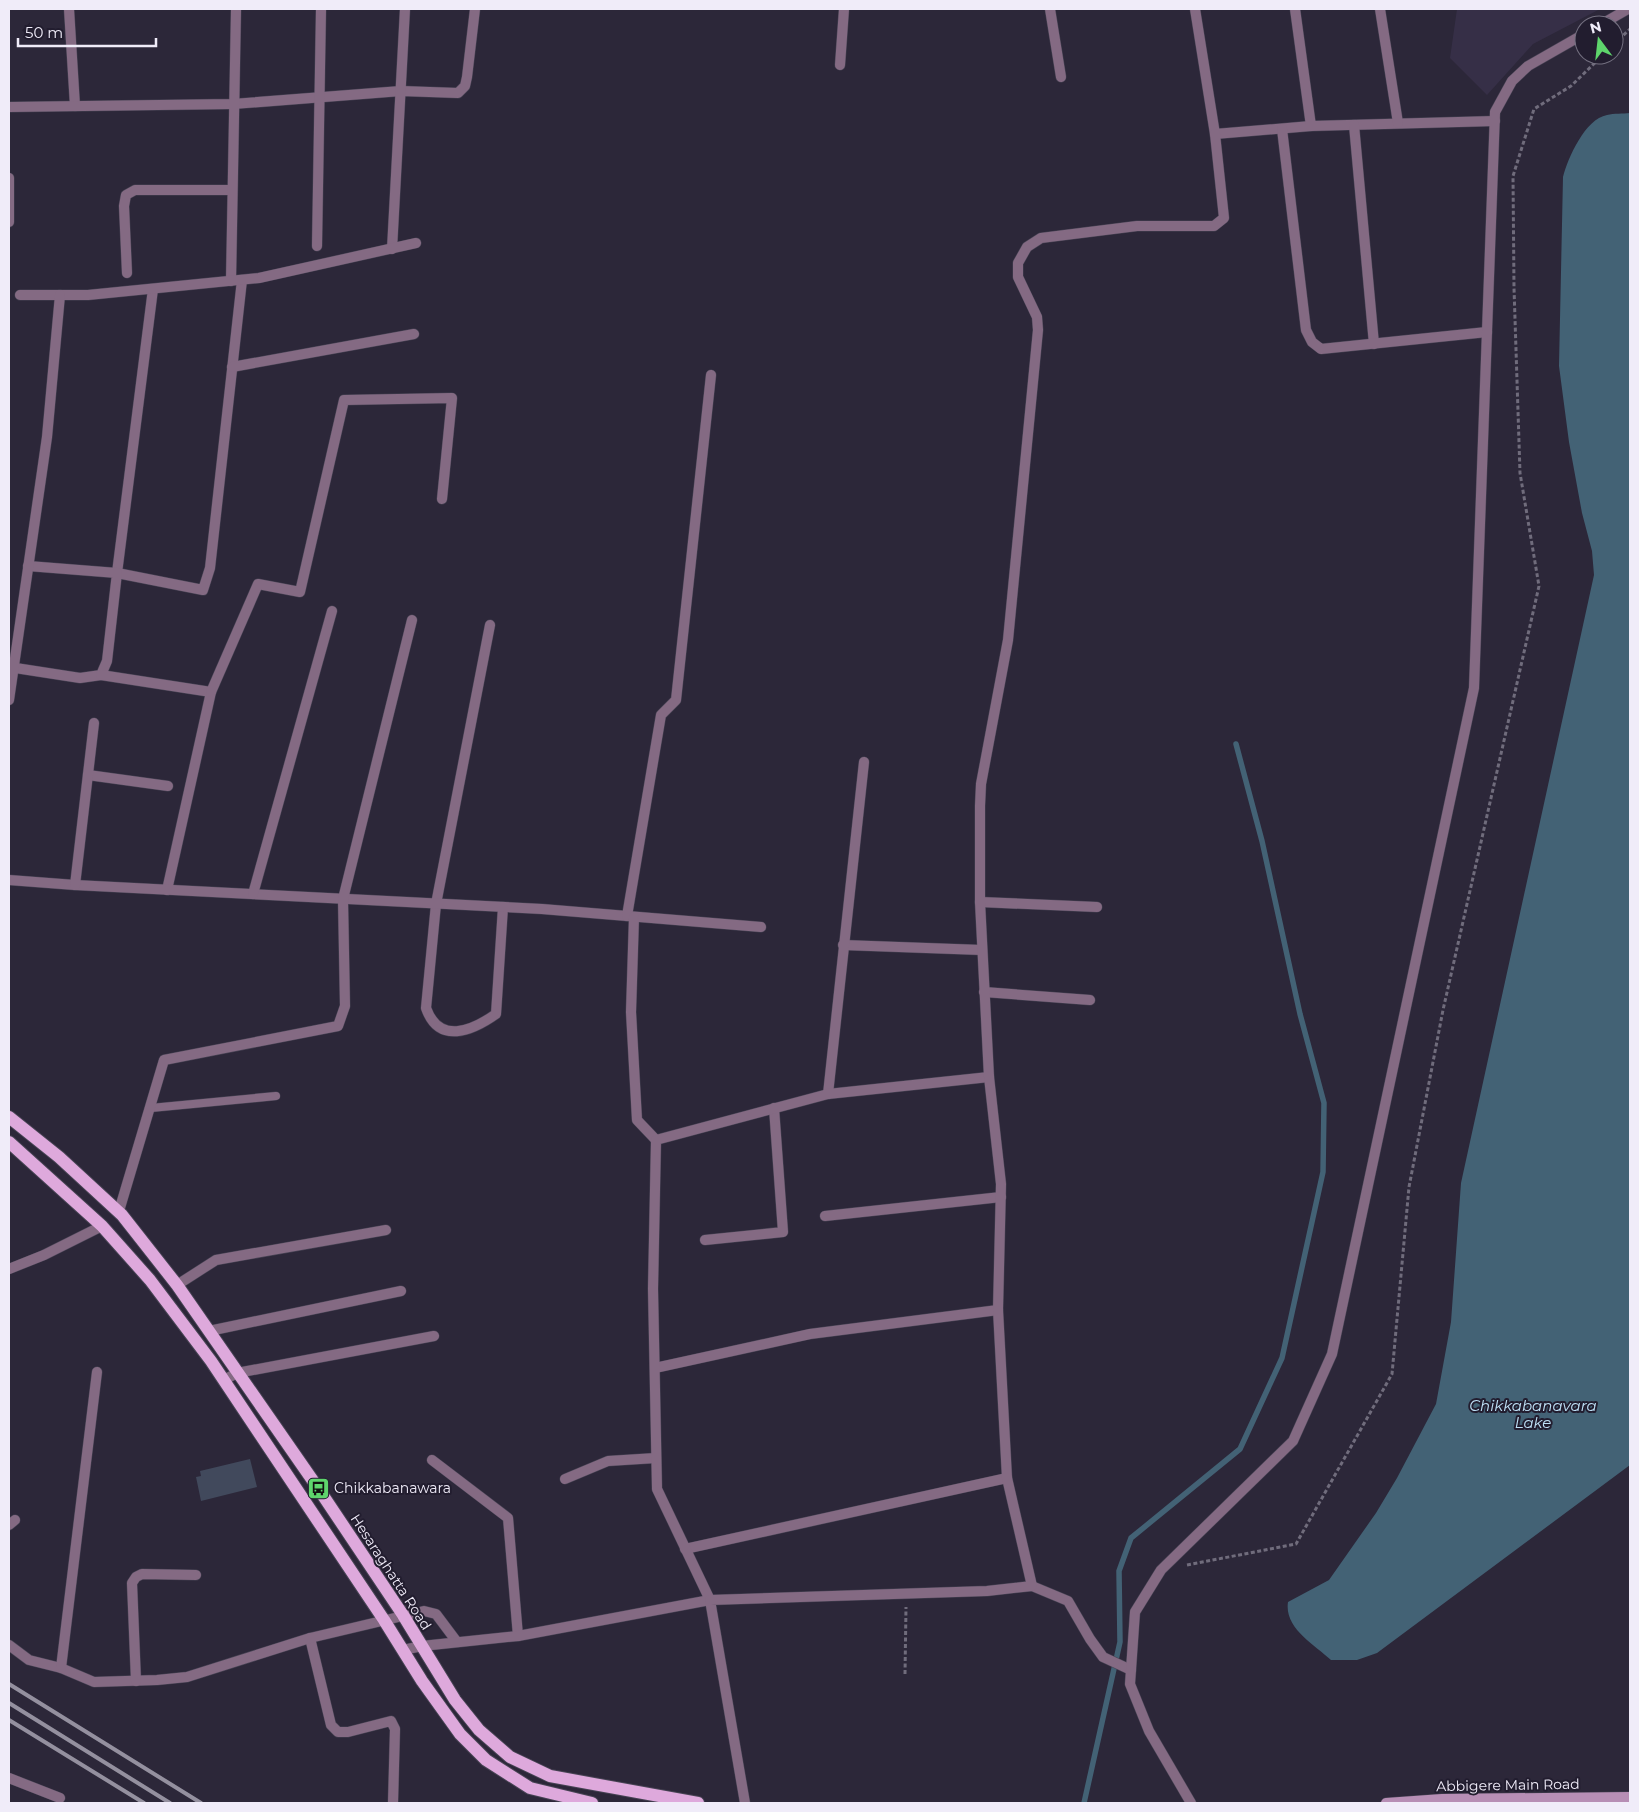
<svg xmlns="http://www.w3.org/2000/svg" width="1639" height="1812" font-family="Montserrat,sans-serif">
	<rect width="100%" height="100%" fill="#2c2739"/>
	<polygon fill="#362f47" points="1457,9 1600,9 1533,44 1487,95 1450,58"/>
	<path fill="#436275" d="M1630,113V1465L1377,1653L1357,1660H1331C1314,1644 1284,1628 1288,1602L1329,1580L1376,1513L1397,1478L1436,1404L1451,1322L1461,1183L1594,575L1592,551L1582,513L1569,442L1559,366L1563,177C1568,158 1585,119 1607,115C1614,113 1623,114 1630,113Z"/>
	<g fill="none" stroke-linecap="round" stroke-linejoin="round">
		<polyline stroke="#436275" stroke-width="5.5" points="1084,1803 1120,1642 1119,1571 1131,1538 1240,1449 1282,1358 1323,1172 1324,1103 1300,1014 1262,841 1236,744"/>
	</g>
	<polygon fill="#41495c" points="250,1459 257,1487 201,1501 196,1477 201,1476 200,1471"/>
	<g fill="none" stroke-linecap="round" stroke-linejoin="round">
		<defs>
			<polyline id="service" points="151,1108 276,1096"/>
			<g id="minor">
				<polyline points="69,9 75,106"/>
				<polyline points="1050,9 1061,77"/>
				<polyline points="1195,9 1215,134 1311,126"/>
				<polyline points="1295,9 1311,126 1495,121"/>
				<polyline points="1380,9 1398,123"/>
				<polyline points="840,65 844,9"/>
				<polyline points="9,107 233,104 401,91 458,93 465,86 467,77 475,9"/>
				<polyline points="1354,125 1374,344"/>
				<polyline points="1282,129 1306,330 1312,342 1321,349 1487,332"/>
				<polyline points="317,246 321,9"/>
				<polyline points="392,249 405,9"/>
				<polyline points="127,273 124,206 126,195 135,190 232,190"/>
				<polyline points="231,281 236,9"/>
				<polyline points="153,289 117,573 203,590 210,568 242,280"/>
				<polyline points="20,295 88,295 259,278 416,243"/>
				<polyline points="232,367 414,334"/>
				<path d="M490,625L436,904L426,1008C439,1045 472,1031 496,1014L503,907"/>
				<polyline points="9,667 80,678 101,675 107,661 117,573 28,566"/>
				<polyline points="101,675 211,692 167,890"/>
				<polyline points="211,692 258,584 300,592 344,400 452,398 442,499"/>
				<polyline points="9,700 47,437 60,295"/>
				<polyline points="88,775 168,786"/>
				<polyline points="9,880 75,885 542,909 761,927"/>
				<polyline points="75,885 94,723"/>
				<polyline points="253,894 332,611"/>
				<polyline points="980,902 1097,907"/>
				<polyline points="627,916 661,715 676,700 711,375"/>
				<polyline points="634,917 631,1012 637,1120 656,1140"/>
				<polyline points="843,945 982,950"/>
				<polyline points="984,992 1090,1000"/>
				<polyline points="828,1094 864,762"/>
				<polyline points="119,1211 164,1060 338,1026 345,1006 343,899 412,620"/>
				<polyline points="825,1216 1001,1197"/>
				<polyline points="705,1240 783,1232 774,1108"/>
				<polyline points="9,1269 44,1255 102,1226"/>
				<polyline points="177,1285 216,1260 386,1230"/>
				<polyline points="209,1331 401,1291"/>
				<polyline points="655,1368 810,1334 998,1310"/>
				<polyline points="224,1380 237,1373 434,1336"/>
				<polyline points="432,1460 508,1518 518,1636"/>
				<polyline points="565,1479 608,1461 656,1458"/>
				<polyline points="9,1525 15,1520"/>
				<polyline points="685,1549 1007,1478"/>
				<polyline points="1032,1586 1068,1601 1090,1639 1103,1657 1131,1670"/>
				<polyline points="310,1638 331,1725 338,1732 348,1732 391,1721 395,1729 393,1803"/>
				<polyline points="9,1645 29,1660 61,1668 94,1682 157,1680 187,1677 310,1638 424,1611 436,1614 457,1642"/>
				<polyline points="403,1650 422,1646 518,1636 710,1600 657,1489 653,1289 656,1140 828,1094 989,1077"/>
				<polyline points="61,1668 97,1372"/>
				<polyline points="136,1681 132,1583 136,1577 142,1574 196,1575"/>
				<polyline points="9,1778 60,1798"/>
				<polyline points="745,1803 710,1600 987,1591 1032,1586 1007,1478 998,1310 1001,1184 989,1077 980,902 980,806 981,784 1008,640 1038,330 1037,317 1018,277 1018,263 1027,247 1041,238 1137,226 1214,226 1224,218 1215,134"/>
			</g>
			<g id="tertiary">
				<polyline points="1600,25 1628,9"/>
				<polyline points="9,178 9,222"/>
				<polyline points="1191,1803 1149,1731 1130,1684 1135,1612 1161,1570 1293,1441 1332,1354 1474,688 1495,112 1512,81 1528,66 1584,34"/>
			</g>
			<polyline id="secondary" points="1386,1803 1442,1799 1630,1797"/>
			<g id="primary">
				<polyline points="9,1117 59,1157 122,1215 177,1285 318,1488 403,1615 455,1700 479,1730 510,1757 550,1776 698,1803"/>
				<polyline points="9,1142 102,1226 150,1280 211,1361 384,1620 422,1681 460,1734 486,1760 530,1788 592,1803"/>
			</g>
		</defs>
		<use href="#service" stroke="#474354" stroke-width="9"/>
		<use href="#minor" stroke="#474354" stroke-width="11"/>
		<use href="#tertiary" stroke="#474354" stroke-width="11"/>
		<use href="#secondary" stroke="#474354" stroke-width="11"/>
		<use href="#primary" stroke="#474354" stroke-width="14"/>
		<g stroke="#706c7c" stroke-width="3" stroke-dasharray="4 2.5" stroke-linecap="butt">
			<polyline points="1614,44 1630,29"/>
			<polyline points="1187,1565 1296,1544 1392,1374 1409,1187 1443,1010 1539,586 1520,473 1514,288 1513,176 1534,109 1571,86 1603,55"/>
			<polyline points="905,1674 906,1607"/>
		</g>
		<use href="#service" stroke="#846a83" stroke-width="8"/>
		<use href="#minor" stroke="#846a83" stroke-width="10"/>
		<use href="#tertiary" stroke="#846a83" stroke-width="10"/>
		<use href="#secondary" stroke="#b78eb5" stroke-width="10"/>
		<use href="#primary" stroke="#dea9dc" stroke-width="12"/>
		<g stroke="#94909f" stroke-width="4">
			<polyline points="9,1684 201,1803"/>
			<polyline points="9,1703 170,1803"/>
			<polyline points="9,1720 144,1803"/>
		</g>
	</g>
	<defs>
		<symbol id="bus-square" viewBox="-11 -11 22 22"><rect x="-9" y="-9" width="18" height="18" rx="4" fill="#5ed56c" stroke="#221d2f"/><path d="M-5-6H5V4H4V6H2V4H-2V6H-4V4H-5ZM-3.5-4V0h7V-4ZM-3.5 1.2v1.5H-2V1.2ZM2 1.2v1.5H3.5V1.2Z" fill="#111"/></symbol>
	</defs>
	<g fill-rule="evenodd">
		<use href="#bus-square" x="306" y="1476" width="25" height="25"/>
	</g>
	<g text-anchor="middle" stroke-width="4" stroke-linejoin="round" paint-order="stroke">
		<g font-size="14" fill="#f0ecf9" stroke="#221d2f" text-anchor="start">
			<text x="334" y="1493">Chikkabanawara</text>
		</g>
		<g font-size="14" fill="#f0ecf9" stroke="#221d2f">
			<text transform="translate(391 1572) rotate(57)" y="5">Hesaraghatta Road</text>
			<text transform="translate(1508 1785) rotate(-1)" y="5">Abbigere Main Road</text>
		</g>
		<g font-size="15" font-style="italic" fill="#bfe1f7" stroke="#221d2f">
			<text x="1533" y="1411">Chikkabanavara<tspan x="1533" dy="17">Lake</tspan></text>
		</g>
	</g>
	<rect width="1639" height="1812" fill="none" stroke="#f0ecf9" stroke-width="20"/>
	<g transform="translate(1599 40) rotate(345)"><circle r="24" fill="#221d2f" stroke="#747080"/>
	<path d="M0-4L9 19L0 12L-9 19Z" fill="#5ed56c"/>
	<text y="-8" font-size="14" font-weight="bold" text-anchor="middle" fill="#f0ecf9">N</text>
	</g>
	<path d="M18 38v8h138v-8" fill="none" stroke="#f0ecf9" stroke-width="2.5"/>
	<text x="25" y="38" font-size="15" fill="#f0ecf9" stroke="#221d2f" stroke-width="4" paint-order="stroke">50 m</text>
</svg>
